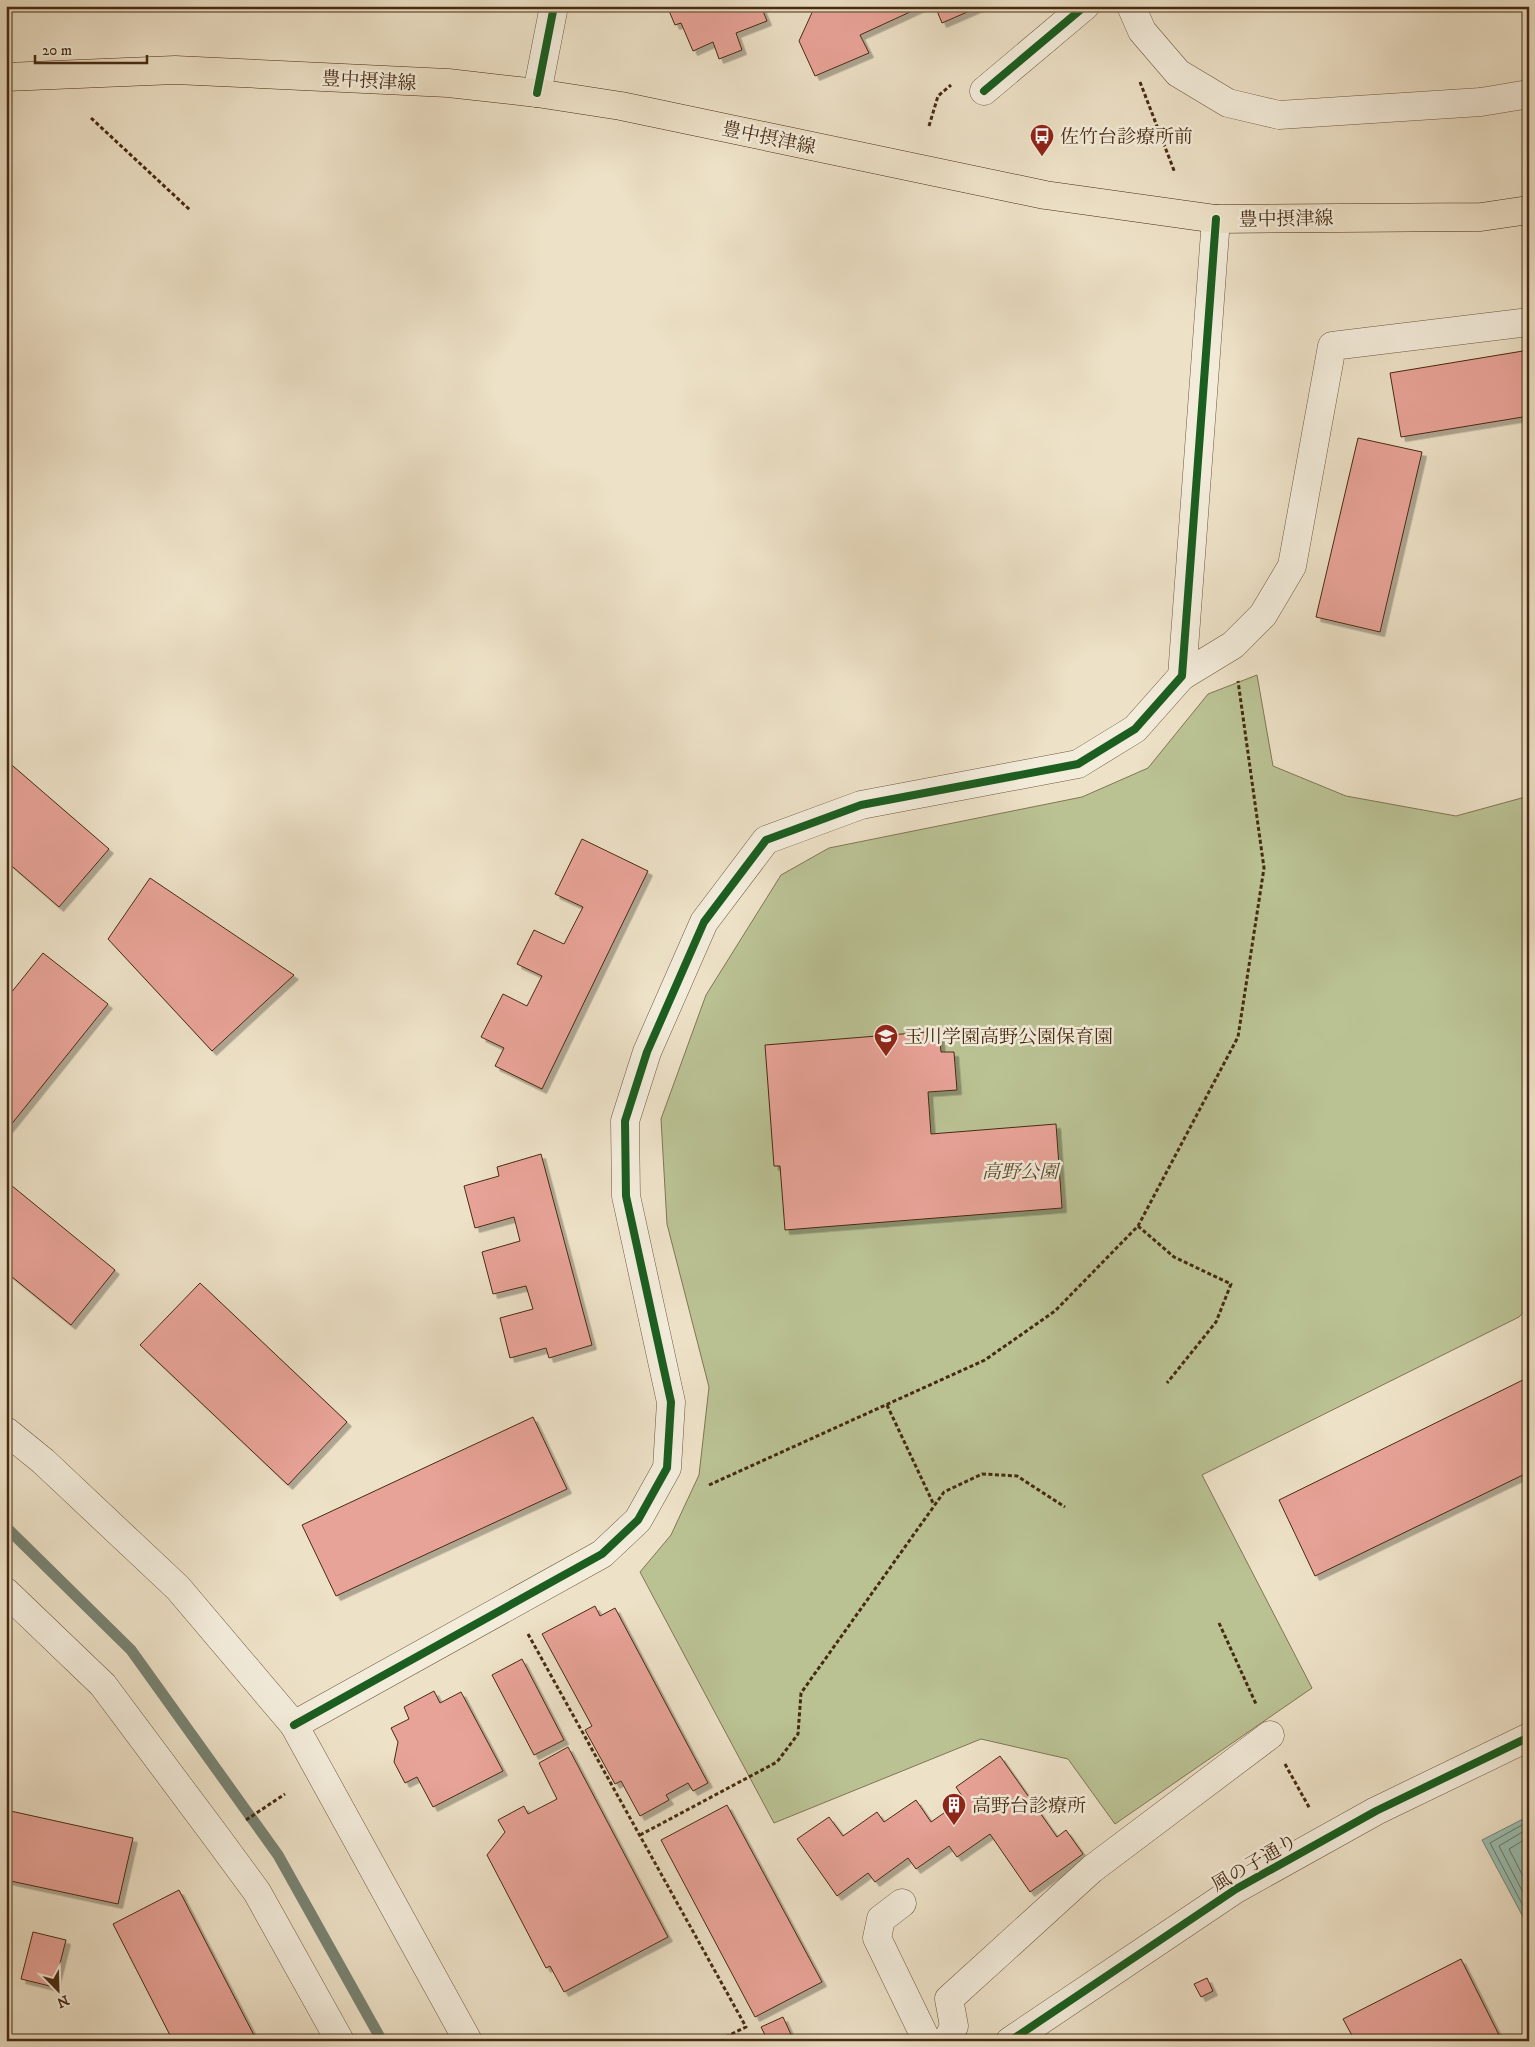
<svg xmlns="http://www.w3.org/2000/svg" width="1535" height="2047" font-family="'IM FELL DW Pica','Noto Serif JP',serif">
	<defs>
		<filter id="shadow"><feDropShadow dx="4.5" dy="4.5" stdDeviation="0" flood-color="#0004"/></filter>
	</defs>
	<rect width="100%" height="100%" fill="#ede1c7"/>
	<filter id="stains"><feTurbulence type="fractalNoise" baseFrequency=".004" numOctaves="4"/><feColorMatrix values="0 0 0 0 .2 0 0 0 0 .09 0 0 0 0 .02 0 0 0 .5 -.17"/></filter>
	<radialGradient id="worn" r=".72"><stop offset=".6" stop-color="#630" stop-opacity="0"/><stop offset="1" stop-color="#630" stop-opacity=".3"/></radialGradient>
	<polygon fill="#bac294" stroke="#807652" points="1257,675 1273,766 1346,796 1456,816 1529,796 1529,1306 1519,1317 1202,1475 1312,1688 1115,1824 1068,1759 981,1739 774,1823 640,1572 671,1535 699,1475 709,1387 667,1224 661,1119 706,995 781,875 829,848 1082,797 1148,768 1208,694"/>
	<polygon fill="#99beb2" stroke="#788372" points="1529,1816 1529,1928 1482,1840"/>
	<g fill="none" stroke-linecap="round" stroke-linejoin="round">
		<g stroke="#707462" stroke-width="1">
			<polyline points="1529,1821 1490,1843 1529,1917"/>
			<polyline points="1529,1828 1499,1846 1529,1904"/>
			<polyline points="1529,1837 1509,1849 1529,1888"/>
		</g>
		<polyline stroke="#788372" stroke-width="11" points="6,1527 131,1650 278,1855 382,2041"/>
	</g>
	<g fill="#e8a398" stroke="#472b11" filter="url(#shadow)">
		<polygon points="667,6 761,6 767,21 736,33 742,50 719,59 713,42 693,51 681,23 675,25"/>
		<polygon points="815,6 923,6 860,35 869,53 815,76 799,41"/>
		<polygon points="935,6 981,6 942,23"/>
		<polygon points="1529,350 1529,416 1401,437 1390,373"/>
		<polygon points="1358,438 1422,452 1380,632 1316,617"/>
		<polygon points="6,760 109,849 59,907 6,861"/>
		<polygon points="582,839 648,871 542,1089 495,1066 504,1048 481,1037 503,994 527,1006 542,976 517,964 534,930 564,944 583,907 555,894"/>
		<polygon points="150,878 294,975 212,1051 108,939"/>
		<polygon points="43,953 108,1004 6,1131 6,999"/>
		<polygon points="939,1031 941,1052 954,1052 957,1090 928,1092 931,1134 1056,1124 1062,1208 785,1230 780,1166 774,1166 765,1045"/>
		<polygon points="541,1154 592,1345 549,1358 546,1348 510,1358 500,1318 533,1309 526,1286 493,1294 482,1252 520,1241 514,1217 475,1228 464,1186 499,1176 497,1167"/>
		<polygon points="6,1181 115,1270 71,1325 6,1272"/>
		<polygon points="200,1283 347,1422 288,1485 140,1345"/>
		<polygon points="1529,1377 1529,1472 1315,1576 1279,1500"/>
		<polygon points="533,1417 567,1489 336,1596 302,1525"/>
		<polygon points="595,1606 600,1616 615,1608 708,1783 693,1791 688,1783 666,1795 669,1800 640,1816 621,1781 615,1784 585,1730 592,1726 542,1634"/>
		<polygon points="522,1659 564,1740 534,1755 492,1675"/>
		<polygon points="434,1691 440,1703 461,1692 503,1771 433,1807 417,1777 405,1783 394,1762 398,1742 391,1728 409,1719 404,1707"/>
		<polygon points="568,1747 668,1937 564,1992 550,1966 546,1968 487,1855 505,1832 498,1820 524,1806 528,1814 557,1799 539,1763"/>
		<polygon points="1000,1756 1057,1837 1066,1830 1083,1854 1030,1892 990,1834 957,1857 949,1846 916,1869 908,1858 875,1882 868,1873 837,1896 797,1839 829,1817 843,1836 877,1812 884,1822 916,1800 931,1822 964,1799 956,1787"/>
		<polygon points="727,1805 822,1982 755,2017 661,1840"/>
		<polygon points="6,1810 133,1838 118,1904 6,1880"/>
		<polygon points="179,1890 257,2041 173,2041 113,1924"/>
		<polygon points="33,1932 66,1940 54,1987 21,1979"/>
		<polygon points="1461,1959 1502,2041 1355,2041 1343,2019"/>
		<polygon points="1207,1978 1213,1991 1201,1997 1194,1984"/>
		<polygon points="783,2017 794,2041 754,2041 765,2035 761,2027"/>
	</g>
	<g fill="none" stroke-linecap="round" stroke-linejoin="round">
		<defs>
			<g id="minor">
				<polyline points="1131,6 1142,31 1178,73 1228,103 1279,115 1481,102 1529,94"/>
				<polyline points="984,91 1085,6"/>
				<polyline points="537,93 554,6"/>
				<polyline points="1182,676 1233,645 1263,615 1292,566 1332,346 1529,322"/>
				<polyline points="6,1431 43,1461 178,1588 294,1725 468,2041"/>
				<polyline points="6,1592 103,1685 218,1839 257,1892 340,2041"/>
				<polyline points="294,1725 602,1554 638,1520 667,1468 671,1402 626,1196 625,1121 647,1052 704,922 766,840 861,805 1078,764 1135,729 1182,676 1216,219"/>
				<polyline points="902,1903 881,1919 877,1938 927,2041"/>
				<polyline points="947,2041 954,2026 949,1999 1092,1869 1270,1735"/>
				<polyline points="1010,2041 1236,1889 1376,1811 1529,1737"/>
			</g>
			<polyline id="major" points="6,77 175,70 448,83 537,93 621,106 1045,195 1216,219 1481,217 1529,210"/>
		</defs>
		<use href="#minor" stroke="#70583e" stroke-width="29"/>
		<use href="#major" stroke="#472b11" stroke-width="29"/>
		<g stroke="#472b11" stroke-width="3" stroke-dasharray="4 2.5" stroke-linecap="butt">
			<polyline points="1140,82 1175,173"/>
			<polyline points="91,118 190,210"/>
			<polyline points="929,126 938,96 951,85"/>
			<polyline points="1138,1226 1174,1257 1231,1284 1216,1322 1167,1383"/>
			<polyline points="887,1405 934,1505"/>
			<polyline points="709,1485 985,1360 1055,1311 1138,1226 1238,1037 1264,868 1238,681"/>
			<polyline points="1219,1623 1256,1704"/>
			<polyline points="528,1634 746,2027 717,2041"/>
			<polyline points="1285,1764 1310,1809"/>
			<polyline points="246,1820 285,1794"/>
			<polyline points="640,1835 777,1762 798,1734 801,1693 944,1492 982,1474 1017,1476 1065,1507"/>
			<polyline points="730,2035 737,2041"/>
		</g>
		<use href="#minor" stroke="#f3ecdb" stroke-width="28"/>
		<use href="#major" stroke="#ede1c7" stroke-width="28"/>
		<defs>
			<g id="cycleway">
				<polyline points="984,91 1085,6"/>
				<polyline points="537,93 554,6"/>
				<polyline points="294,1725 602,1554 638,1520 667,1468 671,1402 626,1196 625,1121 647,1052 704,922 766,840 861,805 1078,764 1135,729 1182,676 1216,219"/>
				<polyline points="1010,2041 1236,1889 1376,1811 1529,1737"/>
			</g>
		</defs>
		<use href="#cycleway" stroke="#f3ecdb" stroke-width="11"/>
		<use href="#cycleway" stroke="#1b5e20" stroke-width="8"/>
	</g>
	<defs>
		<symbol id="bus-pin" viewBox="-11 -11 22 30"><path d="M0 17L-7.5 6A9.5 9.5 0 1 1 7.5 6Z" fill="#8f2418" stroke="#f3ecdb"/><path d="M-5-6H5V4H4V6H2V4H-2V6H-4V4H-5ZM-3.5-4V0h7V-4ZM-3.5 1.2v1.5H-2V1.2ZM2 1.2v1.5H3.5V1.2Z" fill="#fff"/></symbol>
		<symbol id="school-pin" viewBox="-11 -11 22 30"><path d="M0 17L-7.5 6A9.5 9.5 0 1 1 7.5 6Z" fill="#8f2418" stroke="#f3ecdb"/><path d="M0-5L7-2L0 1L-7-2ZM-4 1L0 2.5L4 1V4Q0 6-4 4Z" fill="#fff"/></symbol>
		<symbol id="building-pin" viewBox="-11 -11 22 30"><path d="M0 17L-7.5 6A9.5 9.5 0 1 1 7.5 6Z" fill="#8f2418" stroke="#f3ecdb"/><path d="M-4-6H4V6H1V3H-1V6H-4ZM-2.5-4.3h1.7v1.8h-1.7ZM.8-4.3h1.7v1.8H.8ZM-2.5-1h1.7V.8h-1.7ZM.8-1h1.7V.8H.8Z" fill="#fff"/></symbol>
	</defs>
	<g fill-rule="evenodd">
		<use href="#bus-pin" x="1028" y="122" width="28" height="38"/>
		<use href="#school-pin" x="872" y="1022" width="28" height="38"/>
		<use href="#building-pin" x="940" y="1791" width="28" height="38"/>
	</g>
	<g text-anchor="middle" stroke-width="5" stroke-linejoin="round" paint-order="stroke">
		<g font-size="19" fill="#472b11" stroke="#f3ecdb">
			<text transform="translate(369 80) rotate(3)" y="7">豊中摂津線</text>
			<text transform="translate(769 137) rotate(12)" y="7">豊中摂津線</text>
			<text transform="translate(1286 218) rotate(-1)" y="7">豊中摂津線</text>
			<text transform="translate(1254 1862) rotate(-30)" y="7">風の子通り</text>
		</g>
		<g font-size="19" fill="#472b11" stroke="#f3ecdb" text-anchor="start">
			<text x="1060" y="143">佐竹台診療所前</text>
			<text x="904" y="1043">玉川学園高野公園保育園</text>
			<text x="972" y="1812">高野台診療所</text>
		</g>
		<g font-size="19" font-style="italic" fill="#5e492b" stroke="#f3ecdb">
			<text x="1020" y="1178">高野公園</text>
		</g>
	</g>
	<rect width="1535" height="2047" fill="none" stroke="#ede1c7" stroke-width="25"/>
	<rect x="8" y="8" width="1520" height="2032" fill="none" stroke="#472b11" stroke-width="2.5"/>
	<rect x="12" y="12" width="1510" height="2022" fill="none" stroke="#472b11"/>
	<g transform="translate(58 1990) rotate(157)" stroke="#f3ecdb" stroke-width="4" paint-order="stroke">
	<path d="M0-4L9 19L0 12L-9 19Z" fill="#472b11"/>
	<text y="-8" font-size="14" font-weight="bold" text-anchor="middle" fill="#472b11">N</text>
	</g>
	<path d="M35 55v8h112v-8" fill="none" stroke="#472b11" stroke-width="2.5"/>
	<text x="42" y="55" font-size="15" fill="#472b11" stroke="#f3ecdb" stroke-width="4" paint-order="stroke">20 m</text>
	<rect width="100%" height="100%" filter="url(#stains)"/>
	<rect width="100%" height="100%" fill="url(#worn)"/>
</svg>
